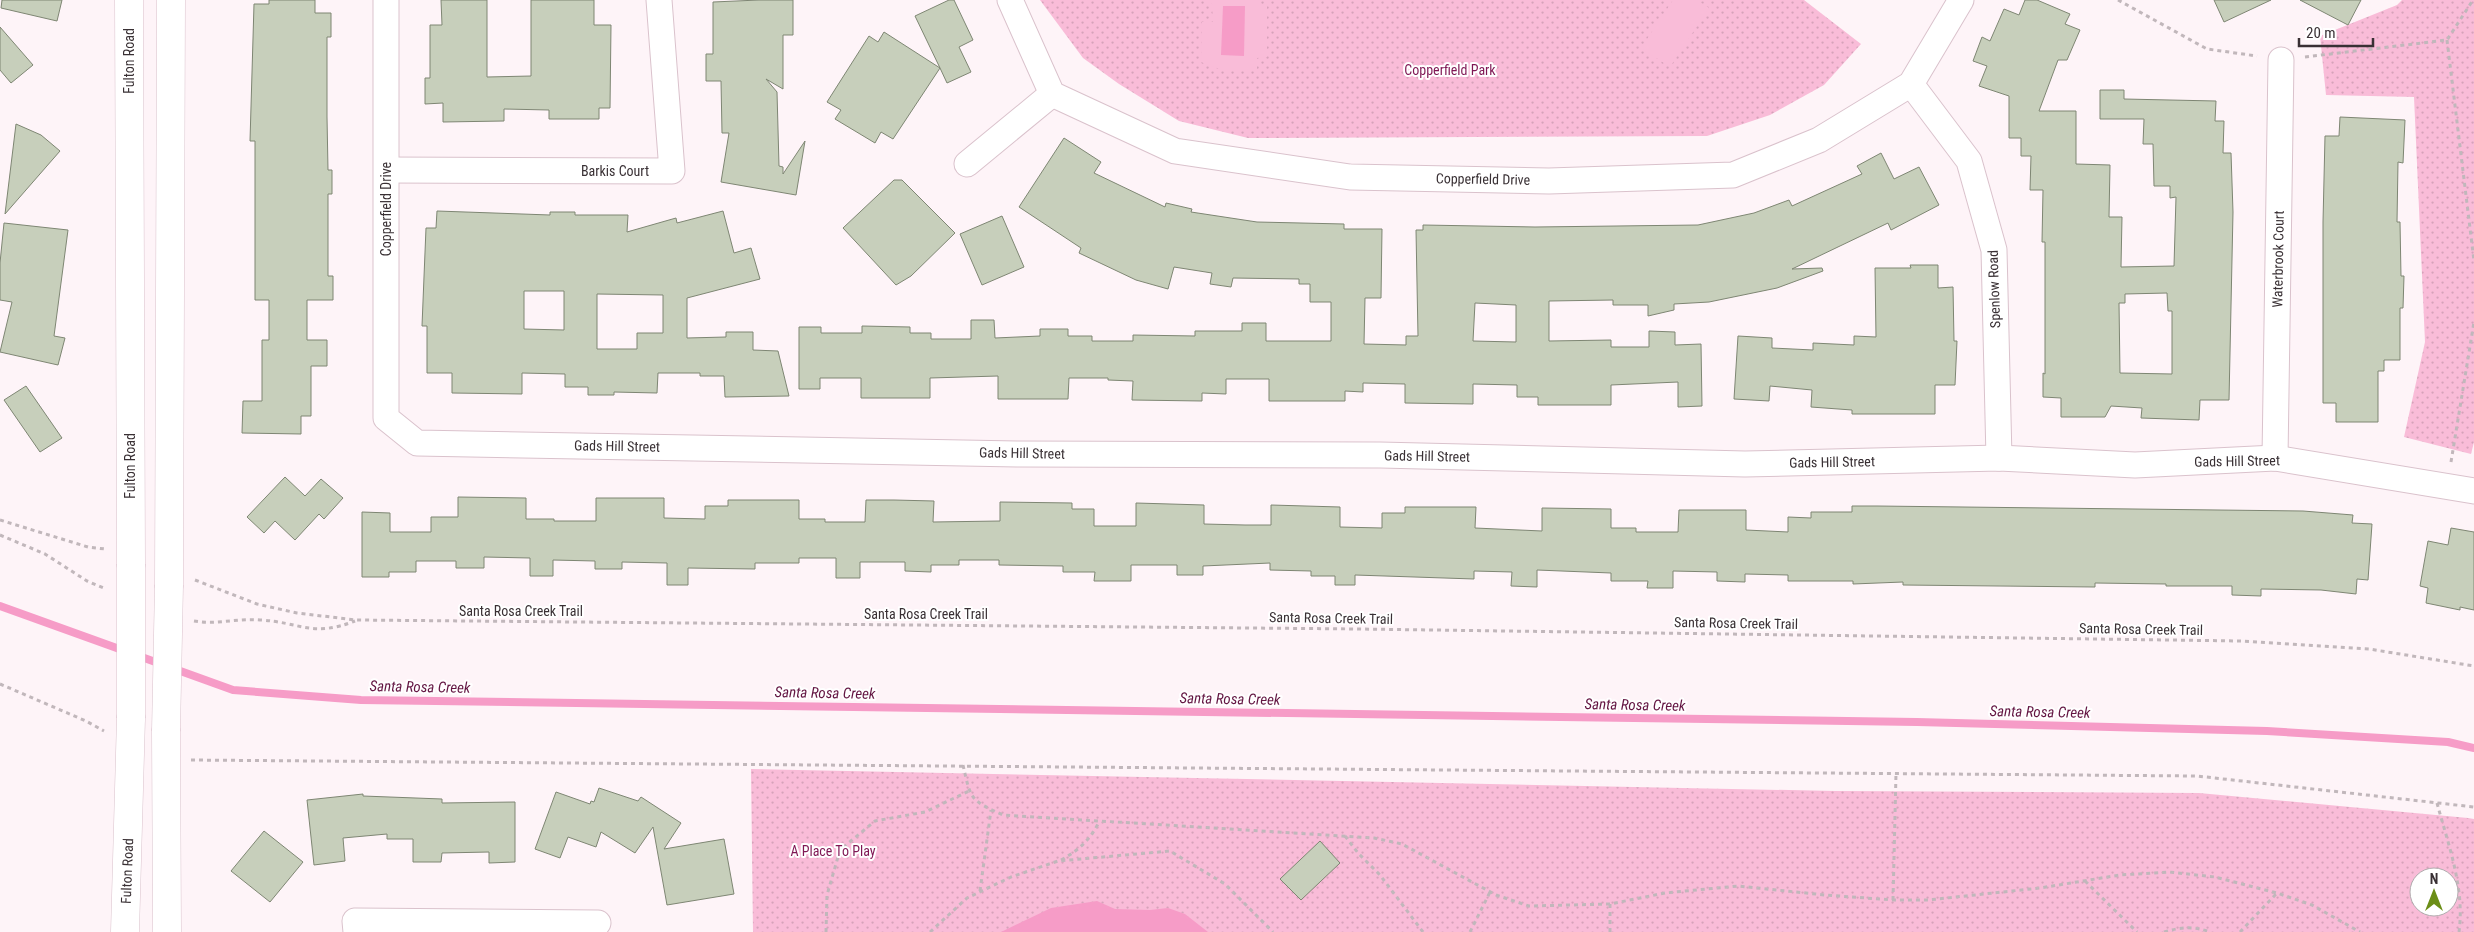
<svg xmlns="http://www.w3.org/2000/svg" width="2474" height="932" font-family="'Roboto Condensed',sans-serif">
	<defs>
		<pattern id="green-dots" width="8" height="8" patternUnits="userSpaceOnUse" patternTransform="scale(1.25)"><rect width="8" height="8" fill="#f9bcd8"/><path d="M2 2h.1M6 6h.1" fill="none" stroke="#d6a2ba" stroke-width="1.8" stroke-linecap="round"/></pattern>
	</defs>
	<rect width="100%" height="100%" fill="#fef4f8"/>
	<g fill="url(#green-dots)" fill-rule="evenodd">
		<polygon points="1040,0 1804,0 1861,44 1824,85 1770,115 1707,136 1248,138 1179,121 1119,84 1083,58"/>
		<polygon points="2402,0 2474,0 2474,442 2471,454 2404,437 2425,342 2414,97 2326,95 2320,36 2397,5"/>
		<path d="M751,769L1835,791L2199,793L2468,818L2474,819V932H753ZM2419,877H2449V907H2419Z"/>
	</g>
	<g fill="#f9bcd8">
		<polygon points="1206,0 1258,0 1258,4 1267,5 1267,57 1257,58 1257,69 1219,69 1201,62 1202,22 1213,22 1212,4"/>
		<polygon points="1673,0 1697,0 1709,8 1670,67 1641,48"/>
	</g>
	<g fill="#f69cc7">
		<polygon points="1223,6 1245,6 1244,56 1221,55"/>
		<polygon points="1097,901 1115,909 1150,910 1168,908 1185,914 1208,932 1001,932 1051,908"/>
	</g>
	<g fill="none" stroke-linecap="round" stroke-linejoin="round">
		<g stroke="#f69cc7" stroke-width="8">
			<polyline points="0,606 125,651"/>
			<polyline points="136,655 233,690 361,700 1917,722 2267,731 2448,742 2474,748"/>
		</g>
	</g>
	<g fill="#c7cfbb" stroke="#7e8673" fill-rule="evenodd">
		<polygon points="2,0 62,0 57,21 1,8"/>
		<polygon points="269,0 315,0 315,13 331,13 331,37 327,37 327,117 328,170 332,170 332,194 328,194 328,276 333,276 333,300 307,300 307,340 327,340 327,366 311,366 311,416 301,416 301,434 242,433 243,401 262,401 262,340 269,340 269,300 255,300 255,141 250,141 254,4 269,4"/>
		<polygon points="441,0 487,0 487,77 531,76 531,0 594,0 594,25 611,25 610,108 599,108 599,119 549,119 549,110 504,109 504,121 443,122 443,103 425,104 425,78 430,78 430,25 442,25"/>
		<polygon points="759,0 793,0 793,35 783,35 783,89 766,79 777,92 779,166 783,167 783,174 805,141 796,195 721,182 729,133 722,133 721,81 706,81 706,54 713,54 713,2"/>
		<polygon points="949,0 954,0 973,40 959,47 971,72 947,83 940,68 893,139 881,132 875,143 835,119 841,110 827,102 869,36 878,42 884,32 940,68 915,16"/>
		<path d="M2025,0H2037L2070,14L2065,24L2080,30L2067,60H2058L2039,111H2076V164L2110,165L2109,217H2122L2121,267L2174,266L2176,197L2170,198V186H2154L2153,144H2143L2144,119H2100V90H2124V99L2216,101L2215,121H2224L2223,153H2231L2233,212L2229,400H2200L2199,420L2141,418L2142,408L2111,406L2105,417H2061V398L2043,397V373L2045,374V242H2042L2043,190H2030L2031,156H2021V138H2009V96L1979,86L1987,66L1973,61L1982,37L1990,41L2004,9L2019,15ZM2167,293L2168,311H2172V374L2120,373L2119,303H2125V294Z"/>
		<polygon points="2214,0 2271,0 2224,22"/>
		<polygon points="2300,0 2361,0 2348,25"/>
		<polygon points="0,27 33,65 11,83 0,70"/>
		<polygon points="2340,117 2405,120 2403,163 2398,162 2397,222 2400,222 2401,276 2404,276 2403,308 2400,308 2400,360 2384,360 2384,371 2378,371 2378,422 2336,422 2336,403 2323,403 2323,222 2325,136 2339,136"/>
		<polygon points="16,124 41,135 60,151 5,214"/>
		<path d="M1064,138L1101,162L1094,173L1165,207L1166,203L1192,209L1191,212L1257,222L1344,224V229H1382L1381,298H1365L1364,344L1406,345V336H1418L1416,230H1423V225L1535,227L1698,225L1754,213L1789,200L1792,206L1862,174L1857,166L1881,153L1894,179L1919,167L1939,205L1891,230L1888,223L1792,269L1822,268L1823,271L1777,288L1709,302L1674,304V310L1648,316V305H1613V300L1549,301V341L1611,340V347H1649V331L1675,332V345L1701,344L1702,406L1678,407V382L1611,385V405H1538V397H1517V385L1473,384V404L1405,403V384L1363,383V392L1345,391V401H1269V379H1226V394L1202,393V401L1132,400L1133,381L1108,380V378H1069L1068,399H998V376L930,378V398H861V378H820V389H799V327H821V333H862V326L910,327V333H931V339H971V320H994L995,338L1040,336V329H1068V336H1092V341H1133V335L1195,336V331H1242V323H1266V341H1331V302H1310V284H1299V279L1233,278L1231,287L1210,284L1212,273L1174,267L1168,289L1136,280L1079,253L1081,248L1019,207ZM1475,303L1516,305V342L1473,341Z"/>
		<polygon points="894,180 902,180 955,233 911,276 896,285 843,228"/>
		<path d="M437,211L550,215V212H575V215H628L627,232L676,218L677,223L723,211L734,253L751,248L760,279L687,298V338L726,337V332H753V350L778,351L789,396L725,397L724,376H700V373H658L657,393L614,392V395H588V387H565V374L522,373V394L452,393V373H427V326H422L426,228H436ZM524,291H564V330L524,329ZM597,294L663,295V333H637V349H597Z"/>
		<polygon points="1002,216 1024,267 982,285 960,234"/>
		<polygon points="4,223 68,230 54,336 65,338 58,365 0,352 12,302 0,300 0,263"/>
		<polygon points="1910,265 1938,265 1938,288 1953,287 1954,341 1957,341 1955,385 1935,385 1935,414 1852,414 1852,410 1811,407 1812,390 1770,386 1769,401 1734,399 1738,336 1772,338 1772,348 1813,350 1813,343 1854,345 1854,336 1876,337 1875,268 1911,268"/>
		<polygon points="26,386 62,438 40,452 4,400"/>
		<polygon points="285,477 305,496 321,479 343,498 324,519 319,514 295,540 275,521 264,533 247,517"/>
		<polygon points="458,497 526,498 526,519 554,519 554,521 596,521 596,498 664,498 664,518 705,519 705,506 728,506 728,500 799,500 799,519 825,519 825,522 865,522 866,500 894,500 934,501 933,522 1000,521 1000,502 1072,503 1072,509 1094,509 1094,526 1136,526 1136,503 1204,505 1204,524 1245,525 1271,525 1271,505 1340,507 1340,527 1382,528 1382,513 1405,513 1405,507 1476,507 1475,528 1542,531 1542,508 1611,509 1611,528 1636,528 1636,532 1678,532 1679,510 1746,510 1746,530 1788,532 1788,517 1811,518 1811,512 1852,512 1852,506 1877,506 2303,511 2353,515 2352,523 2372,524 2368,580 2357,579 2356,594 2321,590 2261,589 2261,596 2232,595 2232,586 2166,586 2166,584 2095,583 2095,587 1903,585 1903,582 1853,584 1853,581 1788,581 1788,575 1745,574 1745,582 1717,581 1717,572 1673,571 1673,588 1647,588 1648,581 1611,581 1611,573 1537,570 1537,587 1511,586 1512,572 1474,571 1474,579 1355,575 1355,585 1335,585 1335,576 1311,576 1311,571 1270,570 1270,563 1203,566 1203,575 1177,575 1177,565 1131,565 1131,581 1094,581 1095,572 1063,572 1063,566 999,565 999,560 959,560 959,565 931,565 931,572 905,571 905,562 860,562 860,578 836,578 836,558 799,558 799,563 755,563 755,569 688,568 688,585 667,585 667,563 622,562 622,569 595,569 595,561 553,560 553,576 530,576 530,558 484,557 484,568 456,568 456,561 416,561 416,572 389,572 389,577 362,577 362,512 390,513 390,532 431,532 431,517 458,517"/>
		<polygon points="2451,528 2474,532 2474,610 2460,607 2460,610 2426,603 2428,588 2420,586 2428,541 2448,545"/>
		<polygon points="599,788 638,801 641,797 681,823 664,849 724,839 734,894 667,905 653,827 635,853 601,832 596,847 568,837 560,858 535,849 556,792 590,804 591,801 594,802"/>
		<polygon points="363,794 363,796 442,799 442,803 515,802 515,862 489,863 489,852 442,853 441,862 413,862 413,839 387,839 387,834 343,838 345,861 314,865 307,800"/>
		<polygon points="264,831 303,862 270,902 231,871"/>
		<polygon points="1320,841 1340,863 1301,900 1280,879"/>
	</g>
	<g fill="none" stroke-linecap="round" stroke-linejoin="round">
		<defs>
			<g id="street">
				<polyline points="386,0 386,418 417,443 1017,454 1380,455 1745,464 1999,458 2135,465 2275,458 2474,491"/>
				<polyline points="1010,0 1052,94 1175,151 1350,177 1549,181 1733,175 1819,140 1911,84 1961,0"/>
				<polyline points="1911,84 1969,161 1994,250 1999,458"/>
				<polyline points="967,164 1052,94"/>
				<polyline points="387,170 672,171 659,0"/>
				<polyline points="2275,458 2281,60"/>
				<polyline points="356,932 355,921 598,923"/>
			</g>
			<g id="secondary">
				<polyline points="129,0 131,564"/>
				<polyline points="169,585 171,0"/>
				<polyline points="166,731 167,932"/>
				<polyline points="125,932 131,718"/>
			</g>
		</defs>
		<use href="#street" stroke="#dac2cc" stroke-width="27"/>
		<use href="#secondary" stroke="#dac2cc" stroke-width="29"/>
		<g stroke="#c1b7bb" stroke-width="3" stroke-dasharray="4 4" stroke-linecap="butt">
			<polyline points="2118,0 2207,49 2257,56"/>
			<polyline points="2447,40 2474,261"/>
			<polyline points="2305,57 2447,40 2473,0"/>
			<polyline points="2451,462 2474,322"/>
			<polyline points="0,520 88,547 105,549"/>
			<polyline points="0,535 45,554 87,581 106,589"/>
			<polyline points="195,580 257,604 297,613 356,620 1359,629 2242,641 2369,649 2474,666"/>
			<path d="M194,621C216,625 238,618 260,620C300,622 312,638 355,621"/>
			<polyline points="0,684 86,721 104,731"/>
			<polyline points="191,760 2197,776 2474,807"/>
			<path d="M963,765C971,800 970,800 1003,815L1374,838L1402,844L1496,895L1529,906L1610,904L1665,893L1738,886L1825,895L1893,900H1928L2040,888L2120,875L2169,872L2215,877L2277,893L2312,905L2360,932"/>
			<path d="M2437,803C2448,844 2465,888 2459,932"/>
			<polyline points="1345,836 1358,853 1380,875 1423,932"/>
			<path d="M1061,860C1079,850 1090,840 1099,822"/>
			<polyline points="2085,881 2137,932"/>
			<polyline points="980,891 991,810"/>
			<polyline points="1893,900 1896,773"/>
			<polyline points="1610,904 1610,932"/>
			<polyline points="826,932 827,895 840,850 875,821 925,812 969,791"/>
			<polyline points="930,932 967,898 1011,877 1058,861 1170,851 1225,884 1273,932"/>
			<polyline points="1470,932 1490,892"/>
			<path d="M2164,932C2181,927 2194,926 2210,932"/>
			<polyline points="2240,932 2277,893"/>
		</g>
		<use href="#street" stroke="#fff" stroke-width="25"/>
		<use href="#secondary" stroke="#fff" stroke-width="28"/>
		<defs>
			<g id="secondary-bridge">
				<polyline points="131,564 131,718"/>
				<polyline points="166,731 169,585"/>
			</g>
		</defs>
		<use href="#secondary-bridge" stroke="#dac2cc" stroke-width="29" stroke-linecap="butt"/>
		<use href="#secondary-bridge" stroke="#fff" stroke-width="28"/>
	</g>
	<g text-anchor="middle" stroke-width="4" stroke-linejoin="round" paint-order="stroke">
		<g font-size="14" fill="#393034" stroke="#fff">
			<text transform="translate(129 61) rotate(-90)" y="5">Fulton Road</text>
			<text x="615" y="176">Barkis Court</text>
			<text transform="translate(1483 179) rotate(1)" y="5">Copperfield Drive</text>
			<text transform="translate(386 209) rotate(-90)" y="5">Copperfield Drive</text>
			<text transform="translate(2278 259) rotate(-89)" y="5">Waterbrook Court</text>
			<text transform="translate(1994 289) rotate(-92)" y="5">Spenlow Road</text>
			<text transform="translate(617 446) rotate(1)" y="5">Gads Hill Street</text>
			<text transform="translate(1022 453) rotate(1)" y="5">Gads Hill Street</text>
			<text transform="translate(1427 456) rotate(1)" y="5">Gads Hill Street</text>
			<text transform="translate(2237 461) rotate(-1)" y="5">Gads Hill Street</text>
			<text transform="translate(1832 462) rotate(-1)" y="5">Gads Hill Street</text>
			<text transform="translate(130 466) rotate(-90)" y="5">Fulton Road</text>
			<text x="521" y="616">Santa Rosa Creek Trail</text>
			<text x="926" y="619">Santa Rosa Creek Trail</text>
			<text transform="translate(1331 618) rotate(1)" y="5">Santa Rosa Creek Trail</text>
			<text transform="translate(1736 623) rotate(1)" y="5">Santa Rosa Creek Trail</text>
			<text transform="translate(2141 629) rotate(1)" y="5">Santa Rosa Creek Trail</text>
			<text transform="translate(127 871) rotate(-88)" y="5">Fulton Road</text>
		</g>
		<g font-size="14" fill="#7f1754" stroke="#fff">
			<text x="1450" y="75">Copperfield Park</text>
			<text x="833" y="856">A Place To Play</text>
		</g>
		<g font-size="15" font-style="italic" fill="#631542" stroke="#fff">
			<text transform="translate(420 687) rotate(1)" y="5">Santa Rosa Creek</text>
			<text transform="translate(825 693) rotate(1)" y="5">Santa Rosa Creek</text>
			<text transform="translate(1230 699) rotate(1)" y="5">Santa Rosa Creek</text>
			<text transform="translate(1635 705) rotate(1)" y="5">Santa Rosa Creek</text>
			<text transform="translate(2040 712) rotate(1)" y="5">Santa Rosa Creek</text>
		</g>
	</g>
	<g transform="translate(2434 892)"><circle r="24" fill="#ffffff" stroke="#b0acae"/>
	<path d="M0-4L9 19L0 12L-9 19Z" fill="#6b8e17"/>
	<text y="-8" font-size="14" font-weight="bold" text-anchor="middle" fill="#393034">N</text>
	</g>
	<path d="M2299 38v8h74v-8" fill="none" stroke="#393034" stroke-width="2.5"/>
	<text x="2306" y="38" font-size="15" fill="#393034" stroke="#ffffff" stroke-width="4" paint-order="stroke">20 m</text>
</svg>
